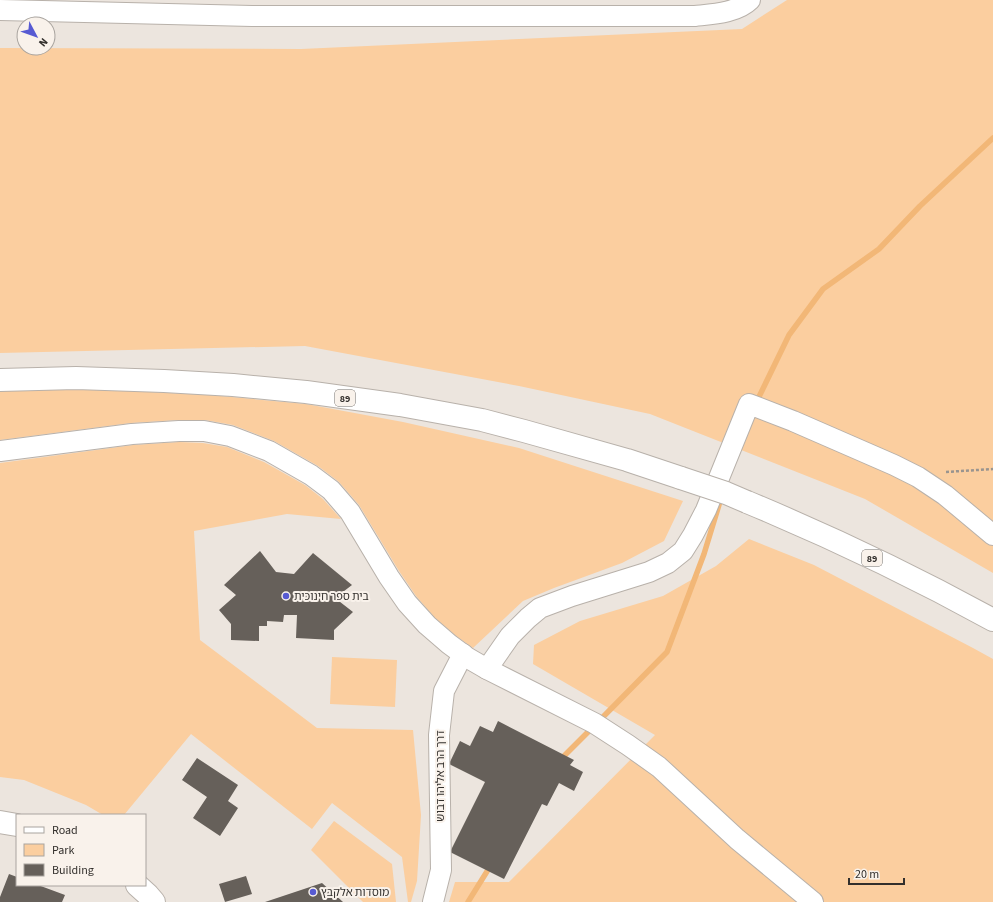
<svg xmlns="http://www.w3.org/2000/svg" width="993" height="902" font-family="'Source Sans 3','Noto Sans Hebrew',sans-serif">
	<rect width="100%" height="100%" fill="#ece5de"/>
	<g fill="#fbce9f">
		<polygon points="787,0 993,0 993,573 865,499 650,414 519,386 305,346 0,353 0,48 301,49 742,29"/>
		<polygon points="89,389 210,395 306,404 403,422 519,448 683,501 664,541 622,563 554,588 523,601 473,648 456,636 435,618 416,596 399,571 359,505 339,482 318,466 274,441 233,425 205,420 179,420 131,423 0,440 0,390"/>
		<polygon points="179,442 203,443 227,447 264,462 305,485 323,499 341,519 287,514 194,531 200,640 317,728 413,730 421,815 417,881 411,902 408,902 402,857 332,803 312,829 191,734 124,815 103,815 86,805 24,780 0,777 0,463 133,445"/>
		<polygon points="749,539 814,565 973,648 993,659 993,902 449,902 455,882 509,882 655,735 533,664 534,645 580,621 663,596 716,566"/>
		<polygon points="332,657 397,660 395,707 330,704"/>
		<polygon points="334,821 392,864 396,902 363,902 311,850"/>
	</g>
	<g fill="none" stroke-linecap="round" stroke-linejoin="round">
		<g stroke="#f2b777" stroke-width="5.5">
			<polyline points="756,403 789,335 823,289 879,249 920,206 993,138"/>
			<polyline points="599,721 667,652 704,554 722,495"/>
			<polyline points="561,759 593,727"/>
			<polyline points="468,902 491,865"/>
		</g>
	</g>
	<g fill="#66605a">
		<polygon points="260,551 276,572 294,574 313,553 352,585 335,598 353,612 334,630 334,640 296,638 297,615 284,615 283,622 267,621 267,626 259,626 259,641 231,640 231,624 219,610 236,595 224,585"/>
		<polygon points="498,721 574,760 570,765 583,772 574,791 559,783 547,806 542,804 504,879 450,852 485,782 449,764 460,741 470,746 480,726 493,732"/>
		<polygon points="197,758 238,785 228,801 238,808 220,836 193,818 207,797 182,780"/>
		<polygon points="9,874 17,877 17,885 38,885 65,895 62,902 0,902 0,897"/>
		<polygon points="246,876 252,894 225,902 219,884"/>
		<polygon points="322,883 343,902 265,902"/>
	</g>
	<g fill="none" stroke-linecap="round" stroke-linejoin="round">
		<defs>
			<g id="minor">
				<path d="M0,10L252,16H695C713,14 737,13 750,0"/>
				<polyline points="0,451 132,434 179,431 204,431 230,436 269,451 311,475 331,490 350,512 389,577 407,603 427,625 449,644 468,658 487,669 594,723 628,745 659,767 737,839 813,902"/>
				<polyline points="487,669 510,636 528,618 540,608 572,596 649,572 668,563 683,551 693,535 706,510 749,404 793,421 894,465 918,477 945,495 993,535"/>
				<polyline points="433,902 441,870 439,735 444,691 463,654"/>
			</g>
			<g id="tertiary">
				<polyline points="0,822 17,825"/>
				<polyline points="137,885 148,895 154,902"/>
			</g>
			<g id="trunk">
				<polyline points="0,380 76,378 164,381 233,385 306,392 400,405 482,420 524,431 627,460 681,478"/>
				<path d="M747,502C831,537 913,576 993,620"/>
			</g>
		</defs>
		<use href="#minor" stroke="#b8b1aa" stroke-width="22"/>
		<use href="#tertiary" stroke="#b8b1aa" stroke-width="24"/>
		<use href="#trunk" stroke="#b8b1aa" stroke-width="24"/>
		<polyline stroke="#99948f" stroke-width="2.5" stroke-dasharray="3 2" stroke-linecap="butt" points="946,472 993,469"/>
		<use href="#minor" stroke="#fff" stroke-width="20"/>
		<use href="#tertiary" stroke="#fff" stroke-width="22"/>
		<use href="#trunk" stroke="#fff" stroke-width="22"/>
		<defs>
			<polyline id="trunk-bridge" points="681,478 726,493 747,502"/>
		</defs>
		<use href="#trunk-bridge" stroke="#b8b1aa" stroke-width="24" stroke-linecap="butt"/>
		<use href="#trunk-bridge" stroke="#fff" stroke-width="22"/>
	</g>
	<g fill="#575ad2" stroke="#f9f2eb" stroke-width="1.5">
		<circle cx="286" cy="596" r="4"/>
		<circle cx="313" cy="892" r="4"/>
	</g>
	<g text-anchor="middle" stroke-width="4" stroke-linejoin="round" paint-order="stroke">
		<g fill="#f9f2eb" stroke="#6e6a65" stroke-width="1">
			<rect x="335" y="390" width="20" height="16" rx="3"/>
			<rect x="862" y="550" width="20" height="16" rx="3"/>
		</g>
		<g font-size="10" font-weight="bold" fill="#322f2c">
			<text x="345" y="402">89</text>
			<text x="872" y="562">89</text>
		</g>
		<g font-size="11" fill="#322f2c" stroke="#f9f2eb" text-anchor="start">
			<text x="294" y="600">בית ספר חינוכית</text>
			<text x="321" y="896">מוסדות אלקבץ</text>
		</g>
		<g font-size="11" fill="#322f2c" stroke="#f9f2eb">
			<text transform="translate(440 776) rotate(-90)" y="4">דרך הרב אליהו דבוש</text>
		</g>
	</g>
	<rect x="16" y="814" width="130" height="72" fill="#f9f2eb" stroke="#a9a49f"/>
	<rect x="24" y="827" width="20" height="6" fill="#ffffff" stroke="#a9a49f"/>
	<text x="52" y="834" font-size="12" fill="#322f2c">Road</text>
	<rect x="24" y="844" width="20" height="12" fill="#fbce9f" stroke="#a9a49f"/>
	<text x="52" y="854" font-size="12" fill="#322f2c">Park</text>
	<rect x="24" y="864" width="20" height="12" fill="#66605a" stroke="#a9a49f"/>
	<text x="52" y="874" font-size="12" fill="#322f2c">Building</text>
	<g transform="translate(36 36) rotate(131)"><circle r="19" fill="#f9f2eb" stroke="#a9a49f"/>
	<path d="M0-3L7 15L0 10L-7 15Z" fill="#575ad2"/>
	<text y="-6" font-size="11" font-weight="bold" text-anchor="middle" fill="#322f2c">N</text>
	</g>
	<path d="M849 878v6h55v-6" fill="none" stroke="#322f2c" stroke-width="2"/>
	<text x="855" y="878" font-size="12" fill="#322f2c" stroke="#f9f2eb" stroke-width="3" paint-order="stroke">20 m</text>
</svg>
